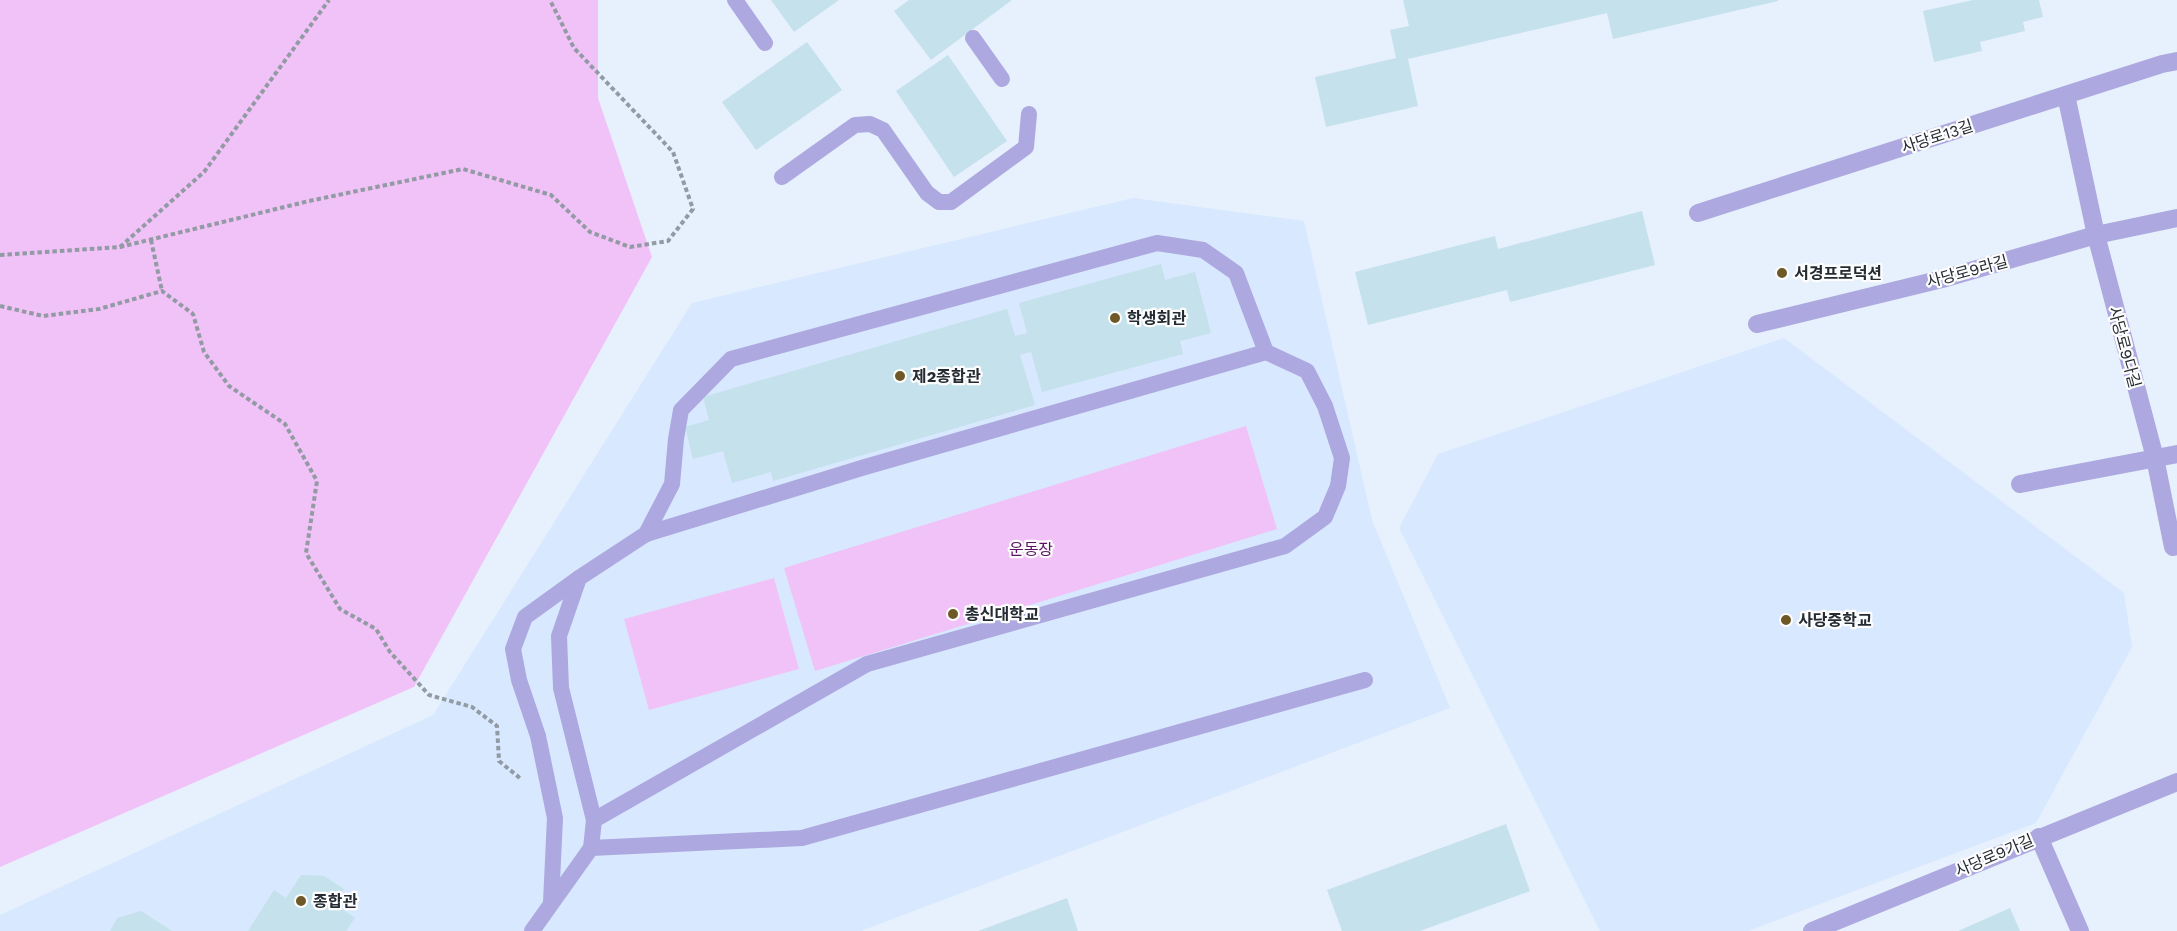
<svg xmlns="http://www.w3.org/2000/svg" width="2177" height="931" font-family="'Work Sans','Noto Sans KR',sans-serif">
	<rect width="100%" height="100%" fill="#e7f1fd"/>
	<g fill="#d8e8fe">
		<polygon points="1133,198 1304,221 1372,520 1450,708 861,931 0,931 0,915 433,715 692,303"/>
		<polygon points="1784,338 2124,593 2132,647 2036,823 1748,931 1600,931 1399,528 1438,454"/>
	</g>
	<g fill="#f1c2f7">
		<polygon points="0,0 598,0 598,98 652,257 414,687 0,867"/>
		<polygon points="1246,426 1277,529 815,671 784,568"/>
		<polygon points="774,578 799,669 649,710 624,619"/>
	</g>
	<g fill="#c5e1eb">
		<polygon points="771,0 839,0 794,32"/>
		<polygon points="909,0 1012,0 931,60 894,11"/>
		<polygon points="1403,0 1778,0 1778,1 1613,39 1607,13 1408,59 1418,106 1326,127 1315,77 1396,58 1390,30 1409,26"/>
		<polygon points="1973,0 2039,0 2043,17 2023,22 2025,31 1980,42 1982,51 1934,62 1923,11"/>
		<polygon points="807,42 842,90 756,150 722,102"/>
		<polygon points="948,55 1007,141 954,177 896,91"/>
		<polygon points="1642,211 1655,265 1510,302 1507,290 1368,325 1355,272 1495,236 1498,249"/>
		<polygon points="1161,264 1165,280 1195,272 1211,333 1180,341 1183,354 1042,392 1031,352 1020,355 1035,405 773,481 771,472 732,483 723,451 693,459 685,427 709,420 703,397 1007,309 1015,336 1027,333 1019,303"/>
		<polygon points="1506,824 1530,891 1420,931 1342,931 1327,890"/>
		<polygon points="301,875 324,876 344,889 334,903 355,918 346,931 248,931 274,890 286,898"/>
		<polygon points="1067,898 1078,931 978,931"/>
		<polygon points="2010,908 2020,931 1958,931"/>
		<polygon points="141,911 172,931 110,931 117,918"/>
	</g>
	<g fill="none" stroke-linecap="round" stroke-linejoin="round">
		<g stroke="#929aa4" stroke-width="4" stroke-dasharray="4.5 3" stroke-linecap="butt">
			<polyline points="151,240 162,291"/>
			<polyline points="120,247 204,172 329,0"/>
			<polyline points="0,255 120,247 309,201 463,169 551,195 590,232 630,247 668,241 693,209 673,152 574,48 550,0"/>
			<polyline points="0,306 43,316 99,309 162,291 193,314 204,352 229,386 285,424 317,481 306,553 340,609 376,629 390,652 429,695 472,707 497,726 499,761 521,779"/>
		</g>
		<g stroke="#ada8df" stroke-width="16">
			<polyline points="735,0 765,43"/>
			<polyline points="973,38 1002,79"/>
			<polyline points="782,177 855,125 870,124 883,130 927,193 939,202 951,202 1026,147 1029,114"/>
			<polyline points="594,820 867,664 1285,546 1325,517 1338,486 1342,458 1325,406 1307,371 1266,352 865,467 646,534"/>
			<polyline points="591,848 802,838 1365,680"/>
			<polyline points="551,902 555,818 538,736 519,680 513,649 525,617 579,578"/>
			<polyline points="532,931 591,848 594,820 561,688 559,636 579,578 646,534 672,484 676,439 681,410 731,359 1157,243 1203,250 1236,273 1266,352"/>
		</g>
		<g stroke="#ada8df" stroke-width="18">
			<polyline points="2066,95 2096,235 2155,458 2173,547 2177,546"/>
			<polyline points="1698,213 2162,64 2177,61"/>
			<polyline points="1757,324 1942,279 2096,235 2177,218"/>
			<polyline points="2020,484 2177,454"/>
			<polyline points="2039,837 2080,931"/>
			<polyline points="1812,931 2177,782"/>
		</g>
	</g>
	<g fill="#6e5827" stroke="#fdfdfd" stroke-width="2">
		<circle cx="1782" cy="273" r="6"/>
		<circle cx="1115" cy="318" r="6"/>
		<circle cx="900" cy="376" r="6"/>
		<circle cx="953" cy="614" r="6"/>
		<circle cx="1786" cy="620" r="6"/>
		<circle cx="301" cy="901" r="6"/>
	</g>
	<g text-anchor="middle" stroke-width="4.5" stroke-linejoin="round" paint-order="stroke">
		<g font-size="16" fill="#252b32" stroke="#fdfdfd">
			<text transform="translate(1937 136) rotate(-18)" y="6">사당로13길</text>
			<text transform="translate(1967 271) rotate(-15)" y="6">사당로9라길</text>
			<text transform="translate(2125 347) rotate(75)" y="6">사당로9다길</text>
			<text transform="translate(1994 855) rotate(-23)" y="6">사당로9가길</text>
		</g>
		<g font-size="16" font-weight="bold" fill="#252b32" stroke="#fdfdfd" text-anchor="start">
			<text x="1794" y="279">서경프로덕션</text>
			<text x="1127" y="324">학생회관</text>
			<text x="912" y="382">제2종합관</text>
			<text x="965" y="620">총신대학교</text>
			<text x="1798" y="626">사당중학교</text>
			<text x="313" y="907">종합관</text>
		</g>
		<g font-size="16" fill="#5b1365" stroke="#fdfdfd">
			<text x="1031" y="555">운동장</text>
		</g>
	</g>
</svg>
